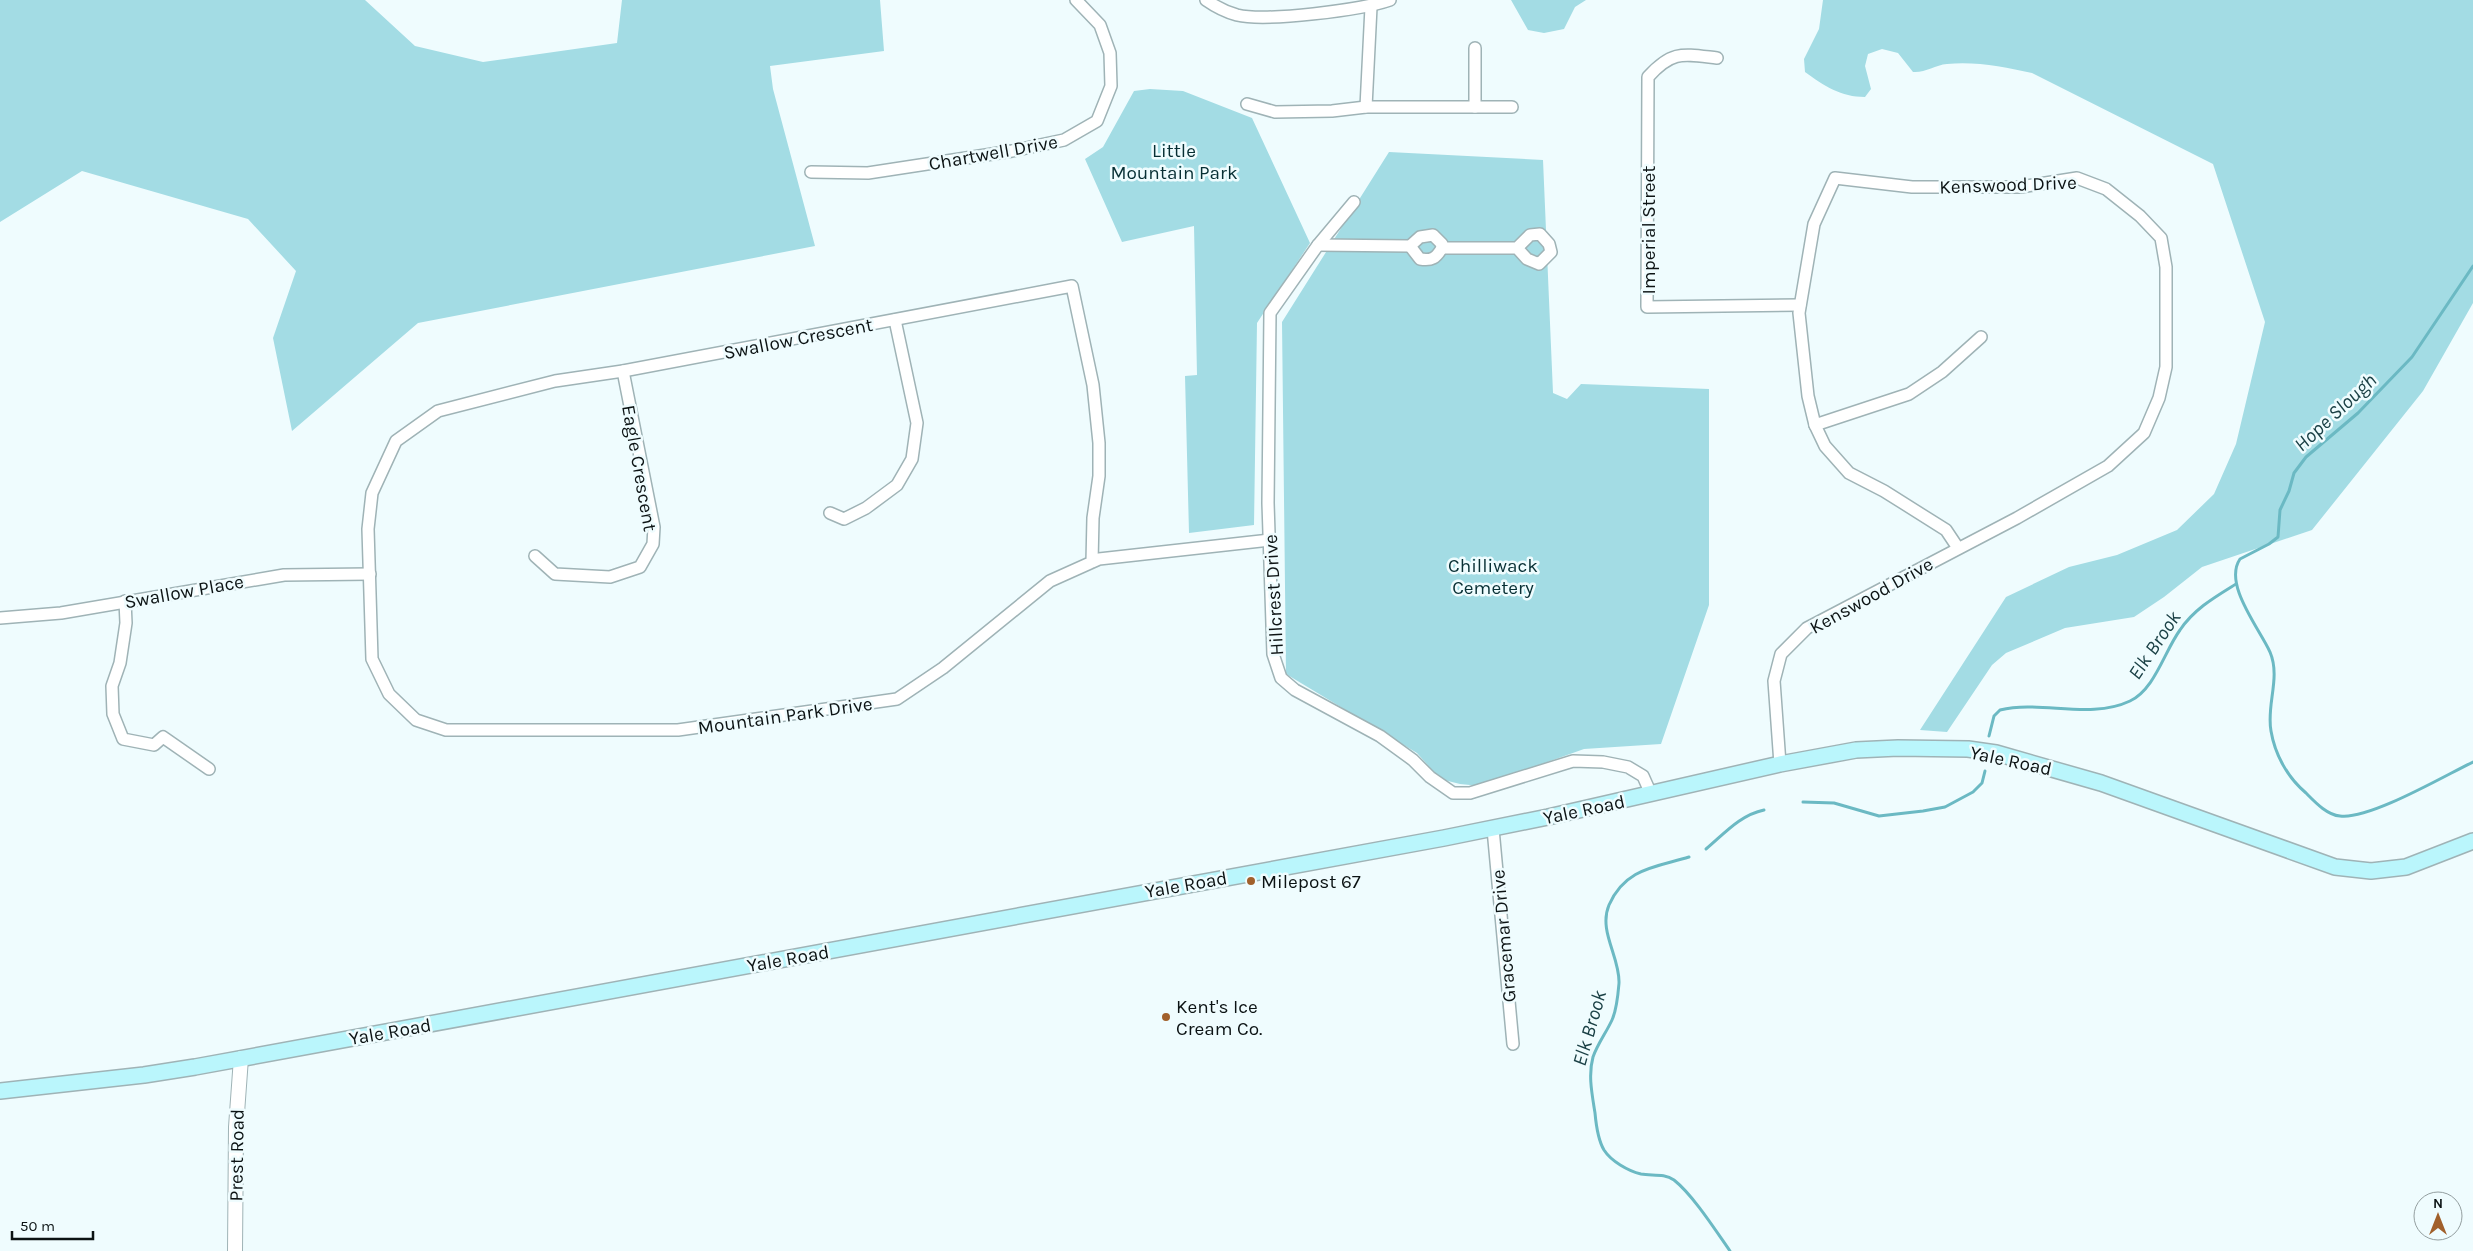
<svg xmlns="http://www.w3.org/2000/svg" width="2473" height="1251" font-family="Karla,sans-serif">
	<rect width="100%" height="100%" fill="#effcfe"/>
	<g fill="#a3dce4">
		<polygon points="0,0 365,0 415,46 483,62 617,43 622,0 880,0 884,51 770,66 773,89 815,246 418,323 292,431 273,338 296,271 248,219 82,171 0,222"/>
		<polygon points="1511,0 1586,0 1575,7 1564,29 1544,33 1528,30"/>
		<path d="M1823,0H2473V303L2423,391L2312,530L2202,567L2164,597L2134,617L2065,628L2006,653L1992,665L1947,732L1920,730L2006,597L2069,567L2117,555L2177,530L2214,494L2236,444L2265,322L2213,164L2032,73C2005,67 1975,61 1947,64C1935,65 1925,73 1913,72L1898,53L1882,49L1868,54L1865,66L1871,89L1865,97C1841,97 1824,86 1805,72L1804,59L1819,29Z"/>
		<polygon points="1150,89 1183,91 1252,118 1310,243 1257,323 1254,525 1189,533 1185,376 1197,375 1194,226 1122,242 1085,159 1103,147 1134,91"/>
		<polygon points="1389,152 1543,160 1553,393 1567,399 1581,384 1709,389 1709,605 1661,744 1584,749 1480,786 1460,784 1440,779 1417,753 1286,674 1282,322"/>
	</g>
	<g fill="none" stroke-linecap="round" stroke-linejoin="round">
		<g stroke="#6bb9c3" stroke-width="3">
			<path d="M2473,266L2412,357L2358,413L2306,457L2294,473L2289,491L2280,510L2278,537L2269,544L2240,559C2223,584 2259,628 2270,652C2281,678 2266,705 2271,731C2275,755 2288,778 2306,793C2315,802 2327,815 2340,816C2369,820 2444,776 2473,762"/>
			<path d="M1989,736L1994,716L2000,710C2041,700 2090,720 2130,701C2155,689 2164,652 2180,630C2194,609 2215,597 2236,584"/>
			<polyline points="1803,802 1834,803 1879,816 1923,811 1945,807 1973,792 1982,783 1985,771"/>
			<path d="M1706,849C1724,834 1740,815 1764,810"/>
			<path d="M1689,857C1656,867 1625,868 1609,905C1598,931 1620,957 1619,983C1618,995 1617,1009 1612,1020C1606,1033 1598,1043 1593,1057C1588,1075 1592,1094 1595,1113C1596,1124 1598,1140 1604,1150C1611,1161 1628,1171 1641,1174C1652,1176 1664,1173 1674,1180C1693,1195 1716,1231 1730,1251"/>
		</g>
		<defs>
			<g id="minor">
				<path d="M1206,0C1216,7 1226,12 1237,15C1266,22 1361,10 1390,0"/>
				<path d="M1717,58C1683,54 1672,50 1648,77L1647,307L1800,305"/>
				<polyline points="1247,104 1275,112 1332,111 1366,107 1512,107"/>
				<polyline points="1366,107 1371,7"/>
				<polyline points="1475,107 1475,48"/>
				<polyline points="811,172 868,173 1012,151 1064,140 1097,121 1111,86 1110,53 1100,25 1076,0"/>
				<polyline points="1354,202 1318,245 1270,313 1268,503 1273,654 1281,678 1295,690 1380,736 1413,760 1430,777 1453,793 1470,793 1573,761 1603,762 1628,767 1643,776 1651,794"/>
				<polyline points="1318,245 1410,246 1420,237 1433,235 1442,244 1442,248"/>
				<path d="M1410,246L1420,259C1432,261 1436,258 1442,248"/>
				<polyline points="1442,248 1517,248 1530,235 1540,234 1549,244 1551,252 1539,264 1527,259 1517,248"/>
				<polyline points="1815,425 1909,394 1942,372 1981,337"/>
				<polyline points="830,513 844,519 866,508 897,485 912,459 917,423 895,320"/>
				<polyline points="535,556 555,574 610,577 640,567 653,544 654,527 623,371"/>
				<polyline points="1092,562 1093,518 1099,476 1099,443 1093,385 1072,286 623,371 555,381 438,411 396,441 372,493 368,529 372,659 389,694 416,720 446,730 678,730 897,699 943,668 1050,581 1099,559 1270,540"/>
				<polyline points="125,601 126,623 120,663 112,686 113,714 123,739 154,745 163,737 209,769"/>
				<polyline points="0,618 61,613 284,575 370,574"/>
				<polyline points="1780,764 1774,681 1781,654 1807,628 2017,518 2108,466 2144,433 2159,398 2166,367 2166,267 2161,238 2140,216 2106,189 2077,178 2020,187 1912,187 1835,178 1814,224 1799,313 1808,396 1815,425 1825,446 1849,473 1884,491 1946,530 1958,548"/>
				<polyline points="1493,829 1513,1044"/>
			</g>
			<polyline id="tertiary" points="235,1251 236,1127 241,1058"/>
			<polyline id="secondary" points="0,1091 144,1075 195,1067 1444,838 1548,817 1780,764 1856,750 1898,748 1968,749 1996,753 2101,783 2335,867 2371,871 2406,867 2473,841"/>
		</defs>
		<use href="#minor" stroke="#9fb3b6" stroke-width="14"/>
		<use href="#tertiary" stroke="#9fb3b6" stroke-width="16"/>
		<use href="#secondary" stroke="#9fb3b6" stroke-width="18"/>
		<use href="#minor" stroke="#fff" stroke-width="11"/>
		<use href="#tertiary" stroke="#fff" stroke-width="14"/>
		<use href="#secondary" stroke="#baf6fc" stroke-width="15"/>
	</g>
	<g fill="#a1602b" stroke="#effcfe" stroke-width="2">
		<circle cx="1251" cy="881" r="5"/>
		<circle cx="1166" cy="1017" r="5"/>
	</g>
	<g text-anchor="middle" stroke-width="5" stroke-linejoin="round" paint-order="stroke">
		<g font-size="19" fill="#072f34" stroke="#effcfe">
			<text x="1174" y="157">Little<tspan x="1174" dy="22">Mountain Park</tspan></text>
			<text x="1493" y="572">Chilliwack<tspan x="1493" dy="22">Cemetery</tspan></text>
		</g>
		<g font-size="19" fill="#0c1314" stroke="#effcfe">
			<text transform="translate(993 152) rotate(-10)" y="7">Chartwell Drive</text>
			<text transform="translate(2008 184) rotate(-2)" y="7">Kenswood Drive</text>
			<text transform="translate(1648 230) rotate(-90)" y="7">Imperial Street</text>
			<text transform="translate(798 338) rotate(-11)" y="7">Swallow Crescent</text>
			<text transform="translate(640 468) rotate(80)" y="7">Eagle Crescent</text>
			<text transform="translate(184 591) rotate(-10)" y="7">Swallow Place</text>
			<text transform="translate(1273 595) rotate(-93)" y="7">Hillcrest Drive</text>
			<text transform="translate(1871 595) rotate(-29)" y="7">Kenswood Drive</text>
			<text transform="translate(785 715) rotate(-8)" y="7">Mountain Park Drive</text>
			<text transform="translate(2011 760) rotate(12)" y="7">Yale Road</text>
			<text transform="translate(1584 809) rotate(-12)" y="7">Yale Road</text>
			<text transform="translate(1186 884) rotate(-10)" y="7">Yale Road</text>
			<text transform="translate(1503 936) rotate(-95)" y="7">Gracemar Drive</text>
			<text transform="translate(788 958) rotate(-10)" y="7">Yale Road</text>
			<text transform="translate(390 1031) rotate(-10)" y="7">Yale Road</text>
			<text transform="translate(236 1155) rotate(-89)" y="7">Prest Road</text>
		</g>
		<g font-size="19" fill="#0c1314" stroke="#effcfe" text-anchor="start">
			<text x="1261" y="888">Milepost 67</text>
			<text x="1176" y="1013">Kent's Ice<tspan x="1176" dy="22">Cream Co.</tspan></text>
		</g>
		<g font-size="20" font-style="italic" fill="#1b4146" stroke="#effcfe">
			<text transform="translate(2335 412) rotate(-43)" y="7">Hope Slough</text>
			<text transform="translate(2154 645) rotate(-56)" y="7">Elk Brook</text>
			<text transform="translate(1589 1028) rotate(-74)" y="7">Elk Brook</text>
		</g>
	</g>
	<g transform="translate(2438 1216)"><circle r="24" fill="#effcfe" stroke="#949fa0"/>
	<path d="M0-4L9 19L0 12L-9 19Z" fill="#a1602b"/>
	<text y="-8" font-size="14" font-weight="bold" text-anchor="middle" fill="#0c1314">N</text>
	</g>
	<path d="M12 1231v8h81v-8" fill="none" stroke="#0c1314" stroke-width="2.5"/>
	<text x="20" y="1231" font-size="15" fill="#0c1314" stroke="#effcfe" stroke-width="4" paint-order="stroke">50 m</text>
</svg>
